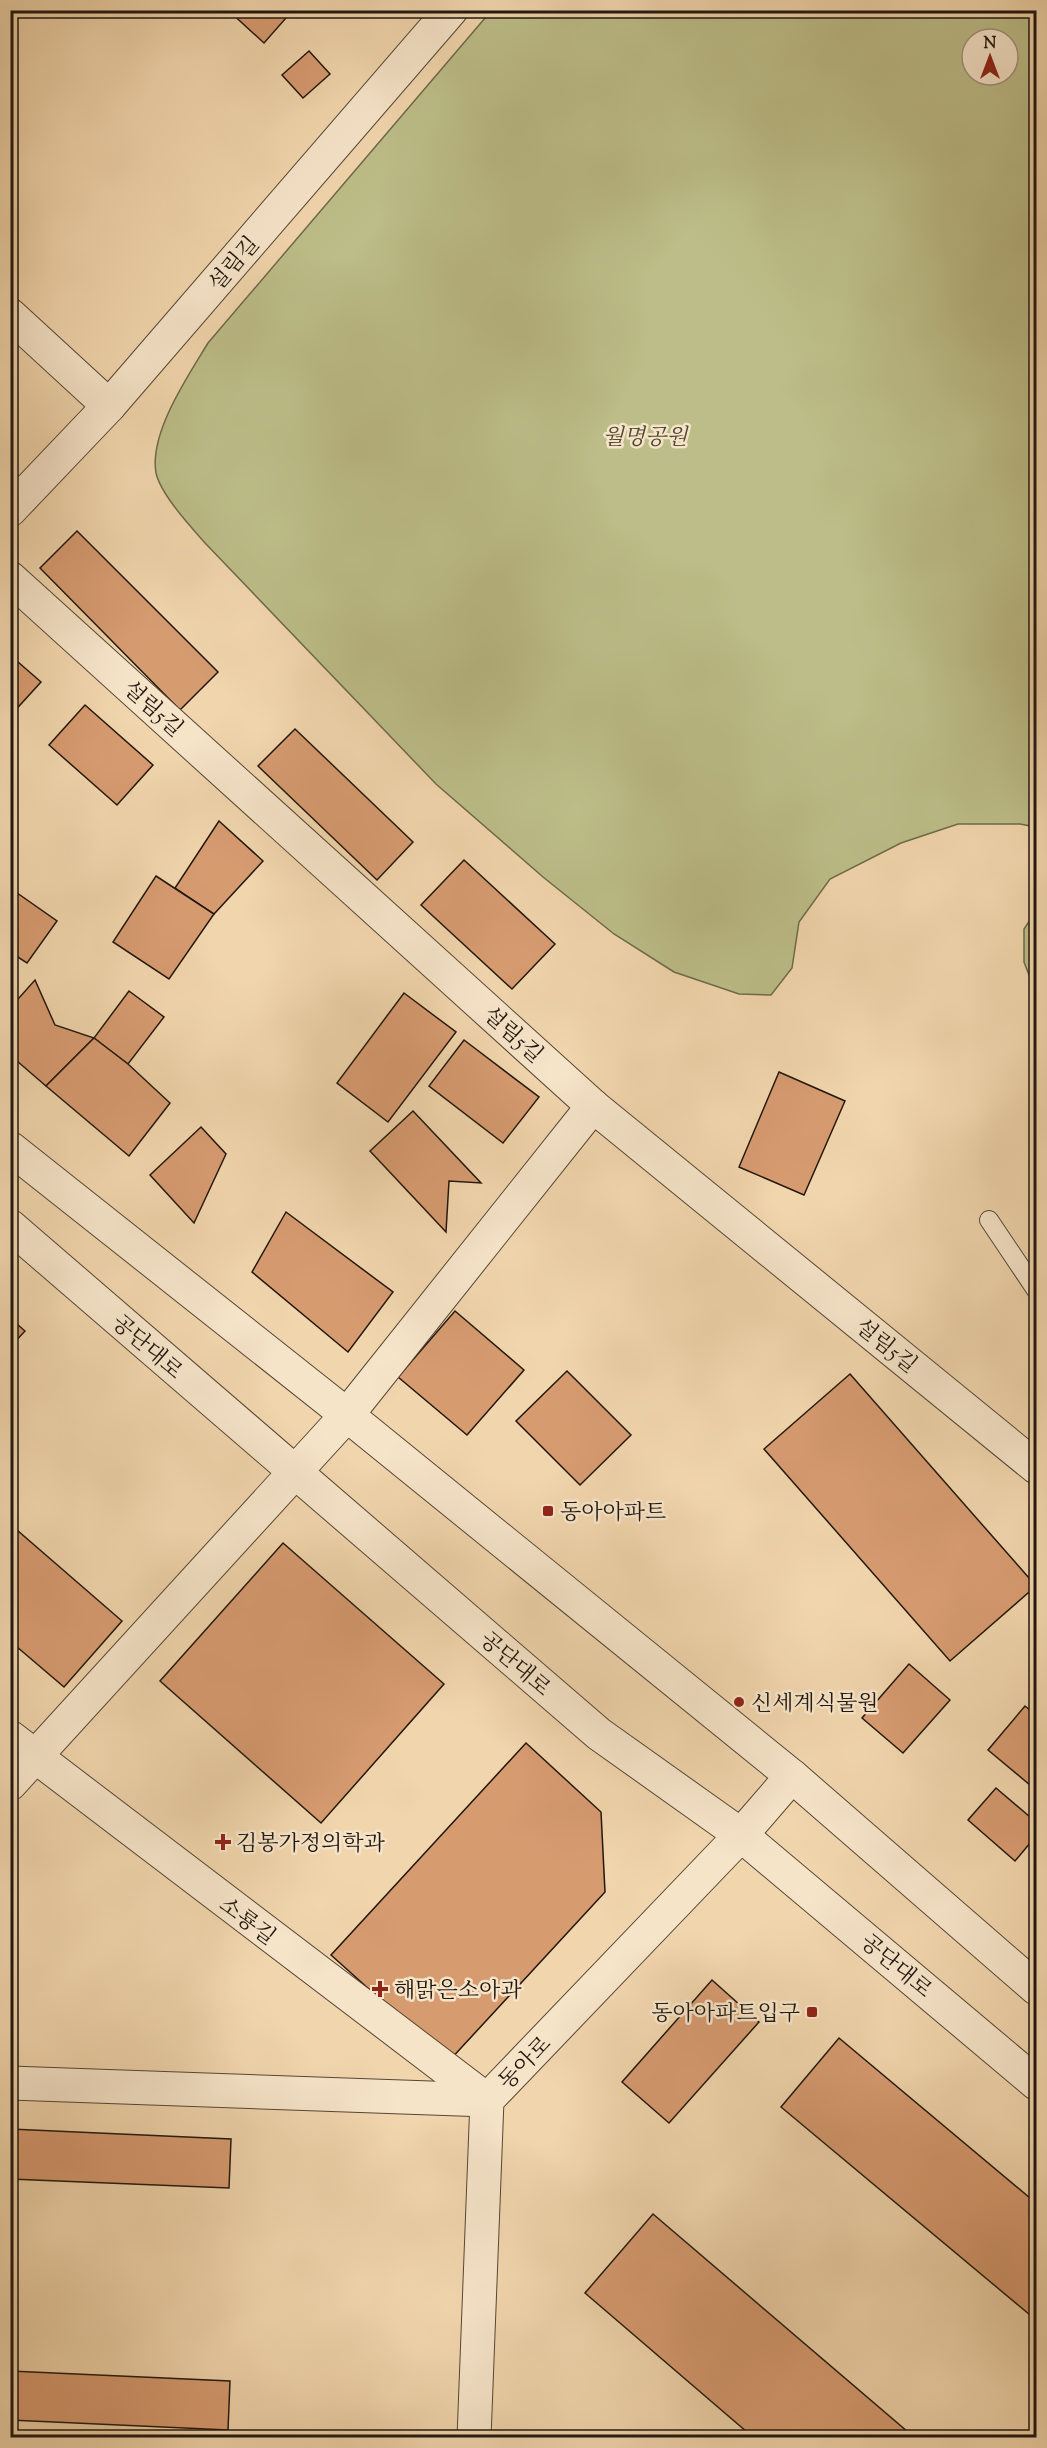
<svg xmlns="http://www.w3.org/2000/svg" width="1047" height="2448" font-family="'Sorts Mill Goudy','Noto Serif KR',serif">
	<rect width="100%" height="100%" fill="#f1d5ac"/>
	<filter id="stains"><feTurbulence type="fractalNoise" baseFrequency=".00333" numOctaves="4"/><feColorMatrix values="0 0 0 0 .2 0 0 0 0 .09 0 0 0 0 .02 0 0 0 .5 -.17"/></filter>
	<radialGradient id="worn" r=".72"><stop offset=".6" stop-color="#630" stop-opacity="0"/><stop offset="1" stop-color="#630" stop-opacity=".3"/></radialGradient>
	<g fill="#bcbd88" stroke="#6e6a4b" stroke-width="1.5" fill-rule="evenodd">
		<path d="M491,11H1036V827L1020,824H958L901,843L830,879L799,922L792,968L771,995L739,994L674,972L614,934L543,877L436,784L206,544C191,527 161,495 156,473C149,433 188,376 208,343ZM972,39H1008V75H972Z"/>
		<polygon points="1036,911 1036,993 1024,962 1024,929"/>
	</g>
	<g fill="#d79b70" stroke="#21170e" stroke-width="1.5">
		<polygon points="228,10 293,10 264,43"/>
		<polygon points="309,51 330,74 303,98 282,75"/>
		<polygon points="77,531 218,672 180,710 40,568"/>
		<polygon points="10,655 41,682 10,716"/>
		<polygon points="85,705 153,765 117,805 49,745"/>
		<polygon points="295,729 413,842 377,880 258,766"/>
		<polygon points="219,821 263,861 214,914 175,888"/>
		<polygon points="464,860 555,944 512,989 421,905"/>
		<polygon points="156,876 214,914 169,979 113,942"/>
		<polygon points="10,888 57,921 27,963 10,952"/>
		<polygon points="35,980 55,1025 94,1038 46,1086 10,1055 10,1008"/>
		<polygon points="129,991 164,1017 128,1064 94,1038"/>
		<polygon points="404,993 456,1032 388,1122 337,1083"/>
		<polygon points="94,1038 128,1064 170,1103 129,1156 46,1086"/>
		<polygon points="464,1040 539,1097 503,1143 429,1086"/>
		<polygon points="779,1072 845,1101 804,1195 739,1167"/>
		<polygon points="413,1111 481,1183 449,1181 446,1232 370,1151"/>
		<polygon points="201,1127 226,1154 194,1223 150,1175"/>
		<polygon points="286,1212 393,1292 348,1352 252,1272"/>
		<polygon points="455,1311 524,1370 467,1435 398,1377"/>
		<polygon points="10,1318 25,1331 10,1347"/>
		<polygon points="567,1371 631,1435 580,1485 516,1421"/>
		<polygon points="850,1374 1036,1586 950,1661 764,1449"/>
		<polygon points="10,1524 122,1621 64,1687 10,1641"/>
		<polygon points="283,1543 444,1684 321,1823 160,1681"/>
		<polygon points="909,1664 950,1700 903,1753 862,1718"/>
		<polygon points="1025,1706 1036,1715 1036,1790 988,1750"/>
		<polygon points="526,1743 601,1812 605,1892 449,2061 331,1955"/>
		<polygon points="996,1788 1036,1822 1036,1836 1015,1861 968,1820"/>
		<polygon points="712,1980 759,2022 669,2123 622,2082"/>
		<polygon points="839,2038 1036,2203 1036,2320 781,2107"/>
		<polygon points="10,2129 231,2139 229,2188 10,2179"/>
		<polygon points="653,2214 915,2438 754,2438 585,2293"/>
		<polygon points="10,2371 230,2381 228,2430 10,2420"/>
	</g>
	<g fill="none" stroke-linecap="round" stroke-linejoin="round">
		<defs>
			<polyline id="service" points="989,1220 1036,1290"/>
			<g id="minor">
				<polyline points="10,315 109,406"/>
				<polyline points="10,510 109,406 451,10"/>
				<polyline points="10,578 593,1106 1036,1467"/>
				<polyline points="10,1737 487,2100"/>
				<polyline points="10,1784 347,1415 593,1106"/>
				<polyline points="10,2083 487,2100"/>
				<polyline points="474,2438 487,2100 741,1835 792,1776"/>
			</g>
			<g id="tertiary">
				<polyline points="10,1148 347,1415 792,1776 1036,1988"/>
				<polyline points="10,1226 599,1734 741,1835 1036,2083"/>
			</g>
		</defs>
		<use href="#service" stroke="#554636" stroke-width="20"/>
		<use href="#minor" stroke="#554636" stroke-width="35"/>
		<use href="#tertiary" stroke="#554636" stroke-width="35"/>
		<use href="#service" stroke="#f6e4c9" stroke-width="18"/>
		<use href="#minor" stroke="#f6e4c9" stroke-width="33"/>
		<use href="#tertiary" stroke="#f6e4c9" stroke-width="33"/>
	</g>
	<g fill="#8f2418" stroke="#f6e4c9" stroke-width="2">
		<rect x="542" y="1505" width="12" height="12" rx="3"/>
		<circle cx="739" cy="1702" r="6"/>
		<path d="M220 1833h6v6h6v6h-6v6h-6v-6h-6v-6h6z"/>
		<path d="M377 1980h6v6h6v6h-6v6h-6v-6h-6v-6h6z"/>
		<rect x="806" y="2006" width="12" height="12" rx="3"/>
	</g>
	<g text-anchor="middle" stroke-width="5" stroke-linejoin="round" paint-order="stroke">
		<g font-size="22" fill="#21170e" stroke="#f6e4c9">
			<text transform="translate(233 263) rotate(-49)" y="8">설림길</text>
			<text transform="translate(154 708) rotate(42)" y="8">설림5길</text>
			<text transform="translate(514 1034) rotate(42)" y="8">설림5길</text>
			<text transform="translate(887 1345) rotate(39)" y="8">설림5길</text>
			<text transform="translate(148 1346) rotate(41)" y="8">공단대로</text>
			<text transform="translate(516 1663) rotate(41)" y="8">공단대로</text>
			<text transform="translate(248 1920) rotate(37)" y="8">소룡길</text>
			<text transform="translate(897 1965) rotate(40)" y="8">공단대로</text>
			<text transform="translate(524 2062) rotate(-46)" y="8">동아로</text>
		</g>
		<g font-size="22" font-style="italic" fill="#504933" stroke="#f6e4c9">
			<text x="645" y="444">월명공원</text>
		</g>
		<g font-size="22" fill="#21170e" stroke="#f6e4c9" text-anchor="start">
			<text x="560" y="1519">동아아파트</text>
			<text x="751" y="1710">신세계식물원</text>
			<text x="236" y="1850">김봉가정의학과</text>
			<text x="394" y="1997">해맑은소아과</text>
			<text x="800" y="2020" text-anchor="end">동아아파트입구</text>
		</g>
	</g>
	<rect width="1047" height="2448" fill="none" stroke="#f1d5ac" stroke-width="36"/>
	<rect x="12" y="12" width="1023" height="2424" fill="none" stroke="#21170e" stroke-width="3"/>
	<rect x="18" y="18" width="1011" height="2412" fill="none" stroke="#21170e" stroke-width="1.5"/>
	<g transform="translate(990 57)"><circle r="28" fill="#f6e4c9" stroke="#a1927e" stroke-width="1.5"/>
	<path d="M0-4.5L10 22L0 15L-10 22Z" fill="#8f2418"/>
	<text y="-9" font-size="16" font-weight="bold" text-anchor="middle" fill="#21170e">N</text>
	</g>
	<rect width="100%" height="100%" filter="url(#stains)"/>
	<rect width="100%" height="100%" fill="url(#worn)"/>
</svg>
